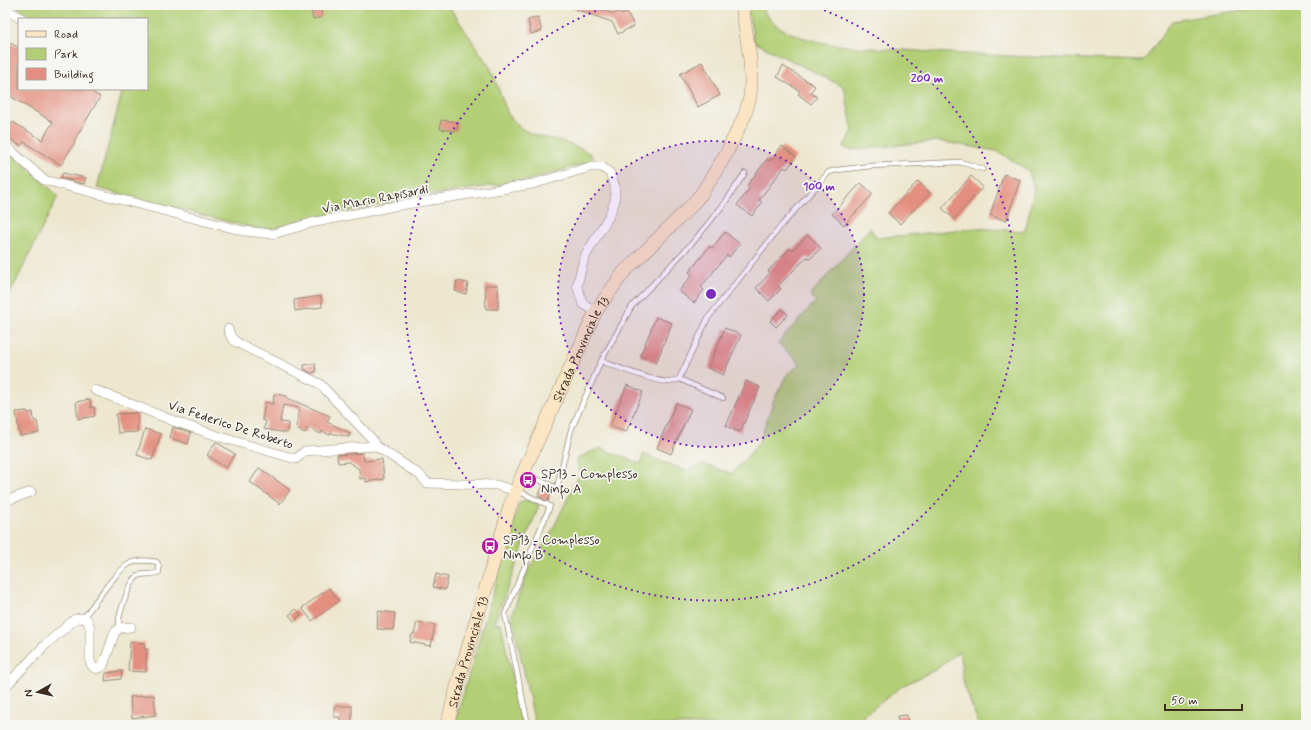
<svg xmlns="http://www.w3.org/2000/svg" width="1311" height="730" font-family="Mynerve,sans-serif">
	<rect width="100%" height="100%" fill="#f6f6f2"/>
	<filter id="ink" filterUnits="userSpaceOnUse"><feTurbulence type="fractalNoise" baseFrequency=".025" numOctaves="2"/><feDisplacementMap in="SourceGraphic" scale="8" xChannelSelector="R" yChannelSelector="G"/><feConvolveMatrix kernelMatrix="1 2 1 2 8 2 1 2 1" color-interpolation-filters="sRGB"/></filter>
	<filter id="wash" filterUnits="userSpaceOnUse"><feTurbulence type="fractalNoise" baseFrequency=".012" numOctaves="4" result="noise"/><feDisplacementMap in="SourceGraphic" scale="16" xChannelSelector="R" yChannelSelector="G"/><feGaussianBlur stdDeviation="0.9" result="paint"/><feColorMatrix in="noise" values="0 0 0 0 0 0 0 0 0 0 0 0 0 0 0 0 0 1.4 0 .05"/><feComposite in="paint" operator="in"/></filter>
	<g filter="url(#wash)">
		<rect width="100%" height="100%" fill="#ede7cf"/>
		<g fill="#b2cf76" stroke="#767c4a">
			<polygon points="14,5 448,5 491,69 508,114 520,128 534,135 561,141 584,150 592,155 593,161 529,180 431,195 308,219 271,229 257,229 97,188 123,89 147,89 147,19 35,19"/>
			<path d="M747,5H762C765,19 779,28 791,33C826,48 865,47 902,50C983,56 1064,58 1144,61L1172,21L1274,5H1306V725H979L964,685L959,651L937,669L902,686L852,725H535L512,614L529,569L551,533L580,473L576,459L600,448L641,464L643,454L686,471L703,464L732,474L759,443L773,402L786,376L800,364L778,343L816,301L810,295L870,228L877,238L976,228L1025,231L1034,190L1029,171L997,151L938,141L850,150L843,147L853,131L844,87L754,42Z"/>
			<polygon points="5,147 58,196 5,304"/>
			<polygon points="528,500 539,505 494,623 500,624 501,623 522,725 454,725 519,503"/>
		</g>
		<g id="blocks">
			<g fill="#e38e7e">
				<polygon points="310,5 320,5 322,17 313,19"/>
				<polygon points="567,5 589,5 614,14 620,11 621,15 627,12 634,26 618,34 612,22 567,6"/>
				<polygon points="538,17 542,31 531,34 528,20"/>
				<polygon points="5,40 19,48 19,89 87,89 100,97 74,141 75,142 61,165 24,142 21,146 5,136 5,134 13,122 42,140 53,122 5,93"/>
				<polygon points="702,62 720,95 698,107 680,74"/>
				<polygon points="783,66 815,86 810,93 817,97 811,104 798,94 800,91 777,77"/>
				<polygon points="441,120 458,122 457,131 440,129"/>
				<polygon points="782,146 796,157 787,169 784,167 759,200 762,203 752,216 737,205 750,188 747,186 767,159 770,161"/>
				<polygon points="63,173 86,178 84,184 61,178"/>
				<polygon points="1004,174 1020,180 1006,221 990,215"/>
				<polygon points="971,176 983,187 954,219 942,208"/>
				<polygon points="918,181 930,193 900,224 888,213"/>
				<polygon points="861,183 873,194 844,225 832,214"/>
				<polygon points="725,232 740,244 729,257 727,255 701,287 704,290 694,303 679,291 692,275 689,272 710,246 712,248"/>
				<polygon points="808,235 821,248 810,259 807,257 778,286 781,289 769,301 756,288 770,273 768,271 790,248 792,250"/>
				<polygon points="457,281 468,283 466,294 455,291"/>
				<polygon points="485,285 498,285 498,309 486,309"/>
				<polygon points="321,296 322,307 295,311 294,300"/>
				<polygon points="782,309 788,315 776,327 770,321"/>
				<polygon points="656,317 672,323 656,363 640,356"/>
				<polygon points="725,328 741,335 723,375 708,368"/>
				<polygon points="315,363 316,372 311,373 304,369 304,365"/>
				<polygon points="746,381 760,387 740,432 726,426"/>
				<polygon points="627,385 643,392 626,432 610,426"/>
				<polygon points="274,394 287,396 287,398 330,416 327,422 350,433 349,437 331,433 330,435 322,431 321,434 308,427 305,433 296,429 299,408 283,405 280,422 288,423 287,433 264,429 266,421 262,420 265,402 273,404"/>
				<polygon points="90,399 91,408 94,407 95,416 78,419 76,402"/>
				<polygon points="676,403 691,409 671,454 657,448"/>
				<polygon points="27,411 28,413 33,412 34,421 37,421 39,433 20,436 16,412"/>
				<polygon points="137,413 138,414 137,432 118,433 116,414"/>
				<polygon points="173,427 191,433 188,444 170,438"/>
				<polygon points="145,429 161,434 152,460 137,455"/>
				<polygon points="216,442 235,454 226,468 207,455"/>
				<polygon points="363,453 364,461 382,459 384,479 366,482 366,478 360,479 359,469 349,462 338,463 337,455"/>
				<polygon points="259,468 290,490 280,504 250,482"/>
				<polygon points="543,486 552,490 548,501 538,496"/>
				<polygon points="436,574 448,577 445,590 433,587"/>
				<polygon points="329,588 339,601 312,621 302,608"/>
				<polygon points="296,609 301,615 294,621 289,615"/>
				<polygon points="378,611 395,613 393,630 377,629"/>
				<polygon points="417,622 435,625 431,646 410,642 412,634 414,634"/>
				<polygon points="130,642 145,643 144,649 147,649 146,672 128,671"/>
				<polygon points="122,671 121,679 105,681 106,673"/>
				<polygon points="154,695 156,715 132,718 130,697"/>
				<polygon points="334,706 352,706 352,725 340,725 340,717 334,717"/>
				<polygon points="907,715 908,725 899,725 897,716"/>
			</g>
		</g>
	</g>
	<g filter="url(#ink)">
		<use href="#blocks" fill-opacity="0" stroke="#948876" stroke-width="1"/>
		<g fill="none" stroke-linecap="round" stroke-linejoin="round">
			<defs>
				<g id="lane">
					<path d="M601,361C617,367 654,382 670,382C673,381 676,380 679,379L708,318L781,226L829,172L837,170L871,166L960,162L983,169"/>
					<polyline points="679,379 723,398"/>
					<polyline points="525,474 557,488 571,430 601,361 632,306 694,241 724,204 745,173"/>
					<polyline points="518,491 550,506 505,614 528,725"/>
					<path d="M84,617C96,602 113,574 129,564C137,560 148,560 157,562L159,567V572C152,576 145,572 138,576C130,580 121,609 119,619C119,621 119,625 120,628"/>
				</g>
				<g id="street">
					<polyline points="5,9 22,19"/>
					<polyline points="5,145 44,180 244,231 273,234 311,223 394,206 533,184 590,167 602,167 610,173 615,186 615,201 609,216 584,258 577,286 583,304 596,311"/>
					<polyline points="228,329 231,337 236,342 320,384 372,439 376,446"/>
					<polyline points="95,390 179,423 227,439 296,459 305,451 376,446 420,475 427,483 496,485 516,491"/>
					<polyline points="5,501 31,492"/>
					<path d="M5,687L44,646L75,619L79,618L87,619L90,628V661C92,668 96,671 103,666L115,632L120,628L131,627"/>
				</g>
				<g id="secondary">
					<path id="s1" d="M447,725L462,668L510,506L523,473L596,311L623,273L690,207L702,193L726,154L745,115L750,97L751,80L750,59L742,5"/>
				</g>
			</defs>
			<use href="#lane" stroke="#948876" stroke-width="6"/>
			<use href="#street" stroke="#948876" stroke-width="10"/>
			<use href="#secondary" stroke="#948876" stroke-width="14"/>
			<use href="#lane" stroke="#fff" stroke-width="4.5"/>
			<use href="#street" stroke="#fff" stroke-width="9"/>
			<use href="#secondary" stroke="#fce5c4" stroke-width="13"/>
		</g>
	</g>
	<circle cx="711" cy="294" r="153" fill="#7b2cbf" fill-opacity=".12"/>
	<g fill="none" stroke="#7b2cbf" stroke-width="2" stroke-dasharray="2 4">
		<circle cx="711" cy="294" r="153"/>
		<path d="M813 6A306 306 0 1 1 609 6"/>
	</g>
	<defs>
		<symbol id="bus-disc" viewBox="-11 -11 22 22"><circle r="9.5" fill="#b5179e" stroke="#f6f6f2"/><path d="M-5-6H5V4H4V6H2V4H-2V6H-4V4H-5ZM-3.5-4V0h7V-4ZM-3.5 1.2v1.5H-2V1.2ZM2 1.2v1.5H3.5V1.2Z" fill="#fff"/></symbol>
	</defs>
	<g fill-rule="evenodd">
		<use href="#bus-disc" x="518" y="470" width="20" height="20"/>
		<use href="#bus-disc" x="480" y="536" width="20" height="20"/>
	</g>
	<g text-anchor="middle" stroke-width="3.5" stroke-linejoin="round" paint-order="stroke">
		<g font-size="13" fill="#3b2a1e" stroke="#f6f6f2">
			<text transform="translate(375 198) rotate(-11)" y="5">Via Mario Rapisardi</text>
			<text dy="5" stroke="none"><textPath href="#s1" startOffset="400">Strada Provinciale 13</textPath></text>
			<text transform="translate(231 424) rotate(18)" y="5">Via Federico De Roberto</text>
			<text dy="5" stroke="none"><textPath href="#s1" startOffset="76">Strada Provinciale 13</textPath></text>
		</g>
		<g font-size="13" fill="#3b2a1e" stroke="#f6f6f2" text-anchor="start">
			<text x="541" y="478">SP13 - Complesso<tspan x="541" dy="15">Ninfo A</tspan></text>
			<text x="503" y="544">SP13 - Complesso<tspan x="503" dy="15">Ninfo B</tspan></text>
		</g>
	</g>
	<circle cx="711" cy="294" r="6" fill="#7b2cbf" stroke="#f6f6f2" stroke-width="2"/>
	<g font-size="12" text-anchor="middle" font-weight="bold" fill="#7b2cbf" stroke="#f6f6f2" stroke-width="3.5" stroke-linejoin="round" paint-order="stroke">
		<text x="927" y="82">200 m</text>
		<text x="819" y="190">100 m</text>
	</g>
	<rect width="1311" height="730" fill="none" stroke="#f6f6f2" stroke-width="20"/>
	<rect x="18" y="18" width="130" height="72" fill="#f6f6f2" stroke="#aba49d"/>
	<rect x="26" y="31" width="20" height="6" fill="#fce5c4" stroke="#aba49d"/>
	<text x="54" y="38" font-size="12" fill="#3b2a1e">Road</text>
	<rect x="26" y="48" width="20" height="12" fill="#b2cf76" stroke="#aba49d"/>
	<text x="54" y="58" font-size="12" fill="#3b2a1e">Park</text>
	<rect x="26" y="68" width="20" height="12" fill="#e38e7e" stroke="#aba49d"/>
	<text x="54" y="78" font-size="12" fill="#3b2a1e">Building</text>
	<g transform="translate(38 692) rotate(262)" stroke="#f6f6f2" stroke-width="3" paint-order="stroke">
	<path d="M0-3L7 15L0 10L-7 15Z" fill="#3b2a1e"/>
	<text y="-6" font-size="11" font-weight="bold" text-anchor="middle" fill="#3b2a1e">N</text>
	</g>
	<path d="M1165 704v6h77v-6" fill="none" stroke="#3b2a1e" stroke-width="2"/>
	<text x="1171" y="704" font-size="12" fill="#3b2a1e" stroke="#f6f6f2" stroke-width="3" paint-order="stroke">50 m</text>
</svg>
